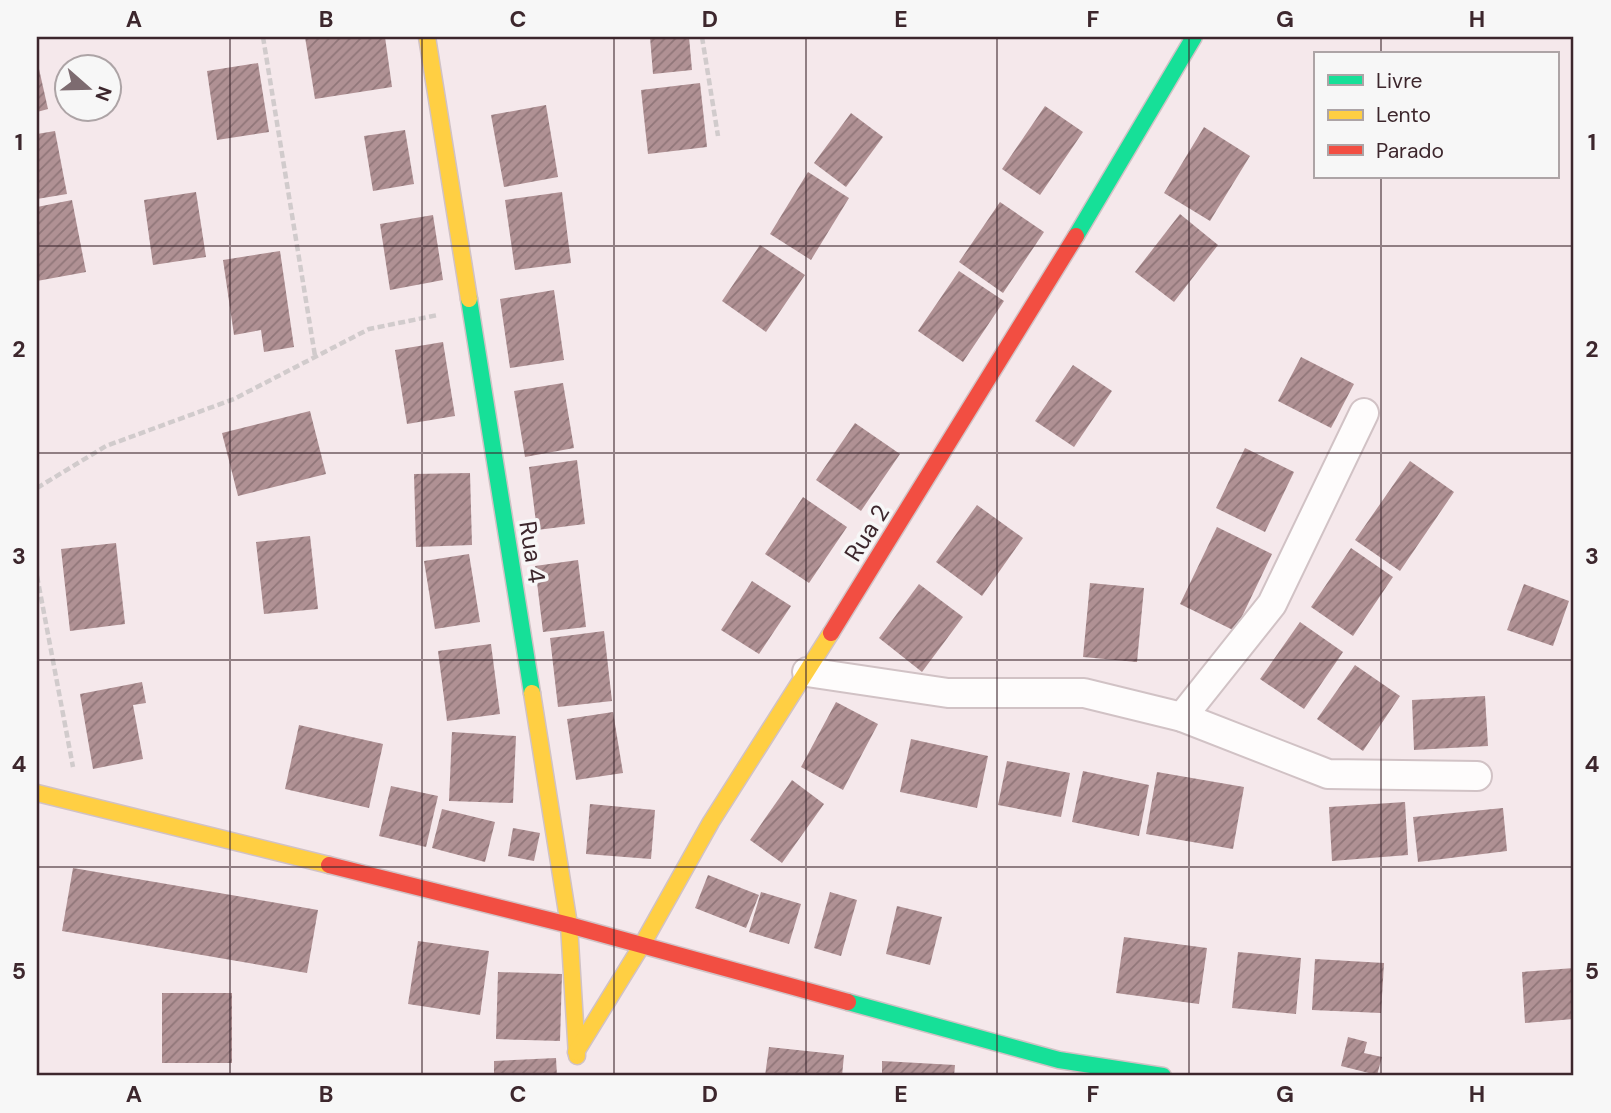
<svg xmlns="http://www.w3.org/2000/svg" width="1611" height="1113" font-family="'DM Sans',sans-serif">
	<defs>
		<pattern id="building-hatch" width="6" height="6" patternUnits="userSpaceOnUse" patternTransform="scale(1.75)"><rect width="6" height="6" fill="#b09194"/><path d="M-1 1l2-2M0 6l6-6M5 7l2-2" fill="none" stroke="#907679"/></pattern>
	</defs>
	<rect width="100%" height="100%" fill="#f5e8eb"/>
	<g fill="url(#building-hatch)">
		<polygon points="305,37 385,37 392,87 315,99"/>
		<polygon points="650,37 689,37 692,70 653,74"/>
		<polygon points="37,60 48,109 37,112"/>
		<polygon points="258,63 269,132 217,140 207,71"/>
		<polygon points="700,83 707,147 648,154 641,90"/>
		<polygon points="546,105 558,177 504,187 491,115"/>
		<polygon points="1045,106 1083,132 1040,195 1002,169"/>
		<polygon points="851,113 883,137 846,187 814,163"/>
		<polygon points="1204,127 1250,156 1210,221 1164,193"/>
		<polygon points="405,130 414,184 373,191 364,136"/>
		<polygon points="55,131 67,194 37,199 37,134"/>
		<polygon points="808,172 849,198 811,260 770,234"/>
		<polygon points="196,192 206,257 153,265 144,200"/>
		<polygon points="562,192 571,263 515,270 505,200"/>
		<polygon points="72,200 86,272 37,281 37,207"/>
		<polygon points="1000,202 1044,232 1003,293 959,262"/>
		<polygon points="1180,214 1218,245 1174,302 1135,272"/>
		<polygon points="433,215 443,280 390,290 380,224"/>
		<polygon points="760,245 805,275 766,332 722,301"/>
		<polygon points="280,251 294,347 264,352 261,330 234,335 223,260"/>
		<polygon points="959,271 1004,301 963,362 918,331"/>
		<polygon points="554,290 564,360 510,368 500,299"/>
		<polygon points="443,342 455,416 407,424 395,350"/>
		<polygon points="1301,357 1354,384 1331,428 1278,401"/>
		<polygon points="1073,365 1112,391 1074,447 1035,421"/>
		<polygon points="563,383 574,448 525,457 514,391"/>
		<polygon points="310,411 326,474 238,496 222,433"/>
		<polygon points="855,423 900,454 861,511 816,480"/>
		<polygon points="1245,448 1294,472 1265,532 1216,508"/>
		<polygon points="577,460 585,524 537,530 529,467"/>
		<polygon points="1410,461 1454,492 1400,571 1355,540"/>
		<polygon points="470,473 472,545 416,547 414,474"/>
		<polygon points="803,497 847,527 809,583 765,554"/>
		<polygon points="977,505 1023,538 982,596 936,562"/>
		<polygon points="1217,527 1272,554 1235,631 1180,604"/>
		<polygon points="310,536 318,609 264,614 256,542"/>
		<polygon points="116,543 125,624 70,631 61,549"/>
		<polygon points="1351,548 1393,577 1353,636 1311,607"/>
		<polygon points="469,554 480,622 435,629 424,561"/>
		<polygon points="578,560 586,627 543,632 535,566"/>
		<polygon points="752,581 791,606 759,654 721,630"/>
		<polygon points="1090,583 1144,588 1137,662 1083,657"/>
		<polygon points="919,584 963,617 922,672 879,638"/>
		<polygon points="1524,584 1569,601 1553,646 1507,630"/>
		<polygon points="1300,622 1343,652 1304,709 1260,679"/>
		<polygon points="604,631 612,701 558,707 550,638"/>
		<polygon points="491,644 500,714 447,721 438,651"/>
		<polygon points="1355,665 1400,696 1363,751 1317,719"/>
		<polygon points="142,682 146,703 133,705 143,759 93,769 80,694"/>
		<polygon points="1485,696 1488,746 1414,750 1412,700"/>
		<polygon points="836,702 878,724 843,790 801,767"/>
		<polygon points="613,712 623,773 576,780 567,719"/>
		<polygon points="299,725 383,744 369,808 285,789"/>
		<polygon points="452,732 516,736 513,803 449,801"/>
		<polygon points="911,739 988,756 977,808 900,792"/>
		<polygon points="1007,761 1070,773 1061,817 998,805"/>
		<polygon points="1083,771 1149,785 1139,836 1072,822"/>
		<polygon points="1157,772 1244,787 1233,849 1146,834"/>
		<polygon points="792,780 824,804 782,863 750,840"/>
		<polygon points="391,786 438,796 426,847 379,836"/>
		<polygon points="1405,802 1408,855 1332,861 1329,807"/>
		<polygon points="590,804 655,810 651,859 586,854"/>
		<polygon points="1503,808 1507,851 1418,862 1413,817"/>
		<polygon points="442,809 495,822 485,862 432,848"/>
		<polygon points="513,828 540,833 534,861 508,856"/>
		<polygon points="73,868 318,910 307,973 62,931"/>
		<polygon points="708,875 759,895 746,928 695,908"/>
		<polygon points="761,892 801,904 789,944 749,932"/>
		<polygon points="830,892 857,900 841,956 814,948"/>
		<polygon points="897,906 942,917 930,965 886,954"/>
		<polygon points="1124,937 1207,948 1199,1004 1116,993"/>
		<polygon points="418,941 489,951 480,1015 408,1004"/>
		<polygon points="1238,952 1301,958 1296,1014 1232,1008"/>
		<polygon points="1315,959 1384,963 1381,1013 1312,1010"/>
		<polygon points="1574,968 1574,1019 1525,1023 1522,972"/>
		<polygon points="498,972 562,974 560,1041 496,1039"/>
		<rect x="162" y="993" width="70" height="70"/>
		<polygon points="1348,1037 1367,1042 1364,1053 1382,1057 1377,1075 1341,1066"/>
		<polygon points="769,1047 844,1055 842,1076 765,1076"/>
		<polygon points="556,1058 557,1076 494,1076 494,1061"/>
		<polygon points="882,1061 955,1065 954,1076 882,1076"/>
	</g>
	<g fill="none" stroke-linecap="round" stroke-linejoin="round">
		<defs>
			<g id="street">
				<polyline points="807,672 948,693 1084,693 1182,717 1328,774 1477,776"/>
				<polyline points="1182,717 1272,604 1364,413"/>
			</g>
			<g id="fast">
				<polyline points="1076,236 1194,37"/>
				<polyline points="469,299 532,693"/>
				<polyline points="848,1002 1059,1060 1163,1076"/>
			</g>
			<g id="slow">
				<polyline points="427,37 469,299"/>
				<polyline points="532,693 569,925 577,1056"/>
				<polyline points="37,793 329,865"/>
				<polyline points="576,1052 642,945 711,822 831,633"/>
			</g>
			<g id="jam">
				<polyline points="831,633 1076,236"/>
				<polyline points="329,865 569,925 848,1002"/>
			</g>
		</defs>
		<use href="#street" stroke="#d1c2c5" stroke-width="32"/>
		<use href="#fast" stroke="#d1c2c5" stroke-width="19"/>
		<use href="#slow" stroke="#d1c2c5" stroke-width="19"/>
		<use href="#jam" stroke="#d1c2c5" stroke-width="19"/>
		<g stroke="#d1cbcc" stroke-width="4.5" stroke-dasharray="7 3.5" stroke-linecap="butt">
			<polyline points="263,37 315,356"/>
			<polyline points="702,37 718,136"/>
			<polyline points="37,488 106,446 234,399 369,329 438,315"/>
			<polyline points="37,576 73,767"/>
		</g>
		<use href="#street" stroke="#fefcfc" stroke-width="28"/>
		<use href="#fast" stroke="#16e098" stroke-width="16"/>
		<use href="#slow" stroke="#ffcf43" stroke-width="16"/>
		<use href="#jam" stroke="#f24e42" stroke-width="16"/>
	</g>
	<path fill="none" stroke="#3d272d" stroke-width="2" stroke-opacity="0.55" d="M230,37V1076M422,37V1076M614,37V1076M806,37V1076M997,37V1076M1189,37V1076M1381,37V54M1381,177V1076M37,246H1574M37,453H1574M37,660H1574M37,867H1574"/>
	<g text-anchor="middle" stroke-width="7" stroke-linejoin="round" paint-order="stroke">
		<g font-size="24" fill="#3d272d" stroke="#f7f7f7">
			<text transform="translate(867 533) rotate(-58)" y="8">Rua 2</text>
			<text transform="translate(532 552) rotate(81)" y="8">Rua 4</text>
		</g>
	</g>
	<rect width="1611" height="1113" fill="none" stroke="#f7f7f7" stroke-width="77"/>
	<rect x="1314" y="52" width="245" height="126" fill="#f7f7f7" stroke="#ada4a6" stroke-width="2"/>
	<rect x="1328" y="75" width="35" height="10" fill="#16e098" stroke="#ada4a6" stroke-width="2"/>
	<text x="1376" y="88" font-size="21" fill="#3d272d">Livre</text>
	<rect x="1328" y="110" width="35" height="10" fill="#ffcf43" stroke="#ada4a6" stroke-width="2"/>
	<text x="1376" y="122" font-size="21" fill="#3d272d">Lento</text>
	<rect x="1328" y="145" width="35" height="10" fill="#f24e42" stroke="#ada4a6" stroke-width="2"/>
	<text x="1376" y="158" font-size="21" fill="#3d272d">Parado</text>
	<g transform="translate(88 88) rotate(110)"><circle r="33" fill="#f7f7f7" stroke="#ada4a6" stroke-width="2"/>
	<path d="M0-5L12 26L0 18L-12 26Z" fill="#7d6b70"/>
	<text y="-10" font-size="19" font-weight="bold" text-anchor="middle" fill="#3d272d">N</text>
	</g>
	<rect x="38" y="38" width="1534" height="1036" fill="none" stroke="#3d272d" stroke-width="2.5"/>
	<g font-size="23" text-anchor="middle" font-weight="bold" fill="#3d272d">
		<text x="134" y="27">A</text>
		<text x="326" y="27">B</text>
		<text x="518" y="27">C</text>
		<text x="710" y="27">D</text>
		<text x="901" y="27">E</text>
		<text x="1093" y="27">F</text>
		<text x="1285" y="27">G</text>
		<text x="1477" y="27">H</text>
		<text x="19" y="150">1</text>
		<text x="1592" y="150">1</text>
		<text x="19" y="357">2</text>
		<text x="1592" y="357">2</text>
		<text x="19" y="564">3</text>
		<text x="1592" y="564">3</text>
		<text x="19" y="772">4</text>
		<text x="1592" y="772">4</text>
		<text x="19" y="979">5</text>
		<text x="1592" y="979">5</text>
		<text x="134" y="1102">A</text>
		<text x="326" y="1102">B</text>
		<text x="518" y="1102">C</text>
		<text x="710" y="1102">D</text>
		<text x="901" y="1102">E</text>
		<text x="1093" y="1102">F</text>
		<text x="1285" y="1102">G</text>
		<text x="1477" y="1102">H</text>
	</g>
</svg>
